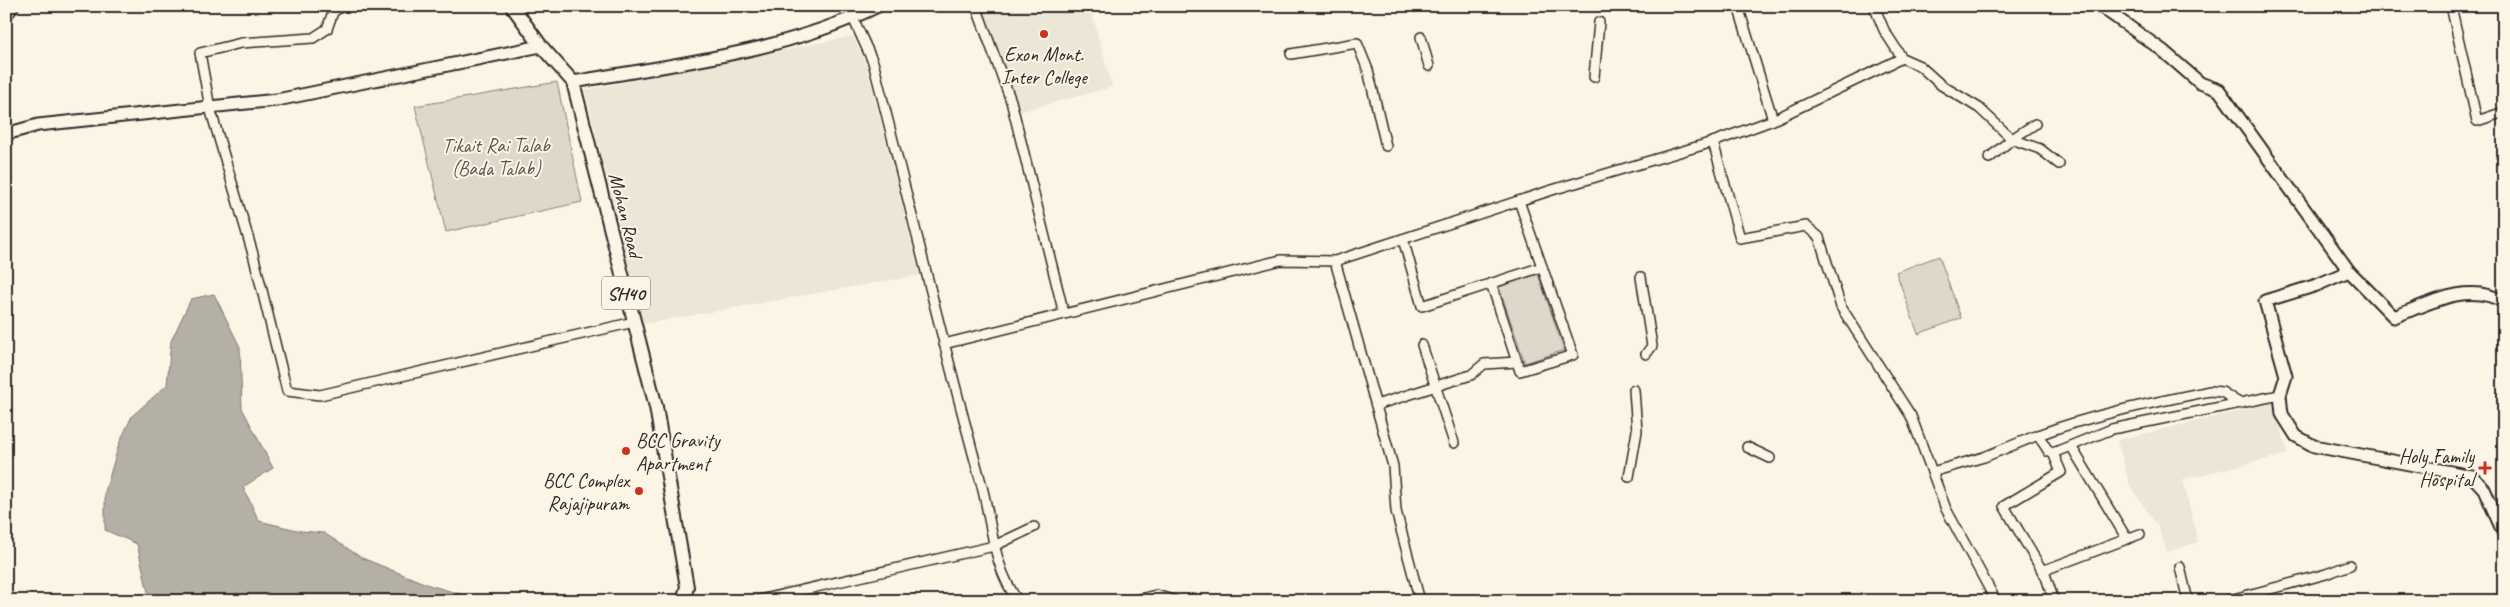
<svg xmlns="http://www.w3.org/2000/svg" width="2510" height="607" font-family="Caveat,sans-serif">
	<rect width="100%" height="100%" fill="#fcf5e5"/>
	<filter id="ink" filterUnits="userSpaceOnUse"><feTurbulence type="fractalNoise" baseFrequency=".02" numOctaves="2"/><feDisplacementMap in="SourceGraphic" scale="10" xChannelSelector="R" yChannelSelector="G"/><feConvolveMatrix kernelMatrix="1 2 1 2 8 2 1 2 1" color-interpolation-filters="sRGB"/></filter>
	<g filter="url(#ink)">
		<g fill="#ece6d7">
			<polygon points="980,6 1090,6 1112,87 1019,112 1003,62"/>
			<polygon points="853,36 867,67 920,275 643,324 585,90"/>
			<polygon points="2274,403 2288,454 2183,479 2198,542 2167,552 2158,527 2130,486 2117,440"/>
		</g>
		<g fill="#ded8ca" stroke="#84827a">
			<polygon points="557,82 582,202 446,232 415,106"/>
			<polygon points="1939,256 1961,318 1918,334 1896,272"/>
			<polygon points="1538,274 1564,350 1525,363 1499,287"/>
		</g>
		<polygon fill="#b4b0a5" stroke="#7d7b74" points="214,294 240,347 242,408 273,468 243,487 259,521 301,531 324,533 362,558 429,585 484,601 150,601 137,544 105,530 105,492 119,444 132,416 167,385 171,341 191,299"/>
		<g fill="none" stroke-linecap="round" stroke-linejoin="round">
			<defs>
				<g id="street">
					<polyline points="342,6 333,12 327,29 313,38 241,43 200,53 210,108 253,254 287,391 320,395 634,322"/>
					<polyline points="976,6 1011,101 1064,314"/>
					<polyline points="1738,6 1773,120"/>
					<polyline points="1874,6 1884,30 1902,58 1773,120 1713,142 1740,238 1806,226 1819,237 1841,307 1911,416 1946,509 1996,601"/>
					<polyline points="2451,6 2477,121 2504,112"/>
					<path d="M853,18L873,62C909,201 942,341 980,479C992,520 992,566 1018,601"/>
					<polyline points="1421,37 1429,66"/>
					<polyline points="1291,54 1357,43 1368,70 1386,146"/>
					<polyline points="1902,58 1920,66 1941,85 1979,108 2012,139 2040,149 2059,164"/>
					<polyline points="1594,77 1599,22"/>
					<polyline points="1989,158 2012,139 2035,124"/>
					<polyline points="1403,239 1422,306 1542,267"/>
					<polyline points="1335,261 1393,466 1396,511 1420,601"/>
					<polyline points="1641,277 1652,346 1646,354"/>
					<polyline points="1491,283 1520,371 1573,355 1519,201"/>
					<polyline points="944,344 1281,260 1335,261 1552,190 1713,142"/>
					<polyline points="1422,345 1454,443"/>
					<polyline points="1376,405 1471,375 1484,364 1517,362"/>
					<path d="M2038,435C2095,414 2151,403 2210,391L2222,392L2239,403"/>
					<polyline points="2071,446 2127,539"/>
					<polyline points="1747,447 1770,458"/>
					<polyline points="2053,453 2061,472 2004,506 2046,577 2054,601"/>
					<polyline points="1932,472 1984,457 2038,435 2049,452 2053,453 2112,429 2280,395"/>
					<polyline points="1629,477 1637,431 1634,390"/>
					<polyline points="2180,567 2188,601"/>
					<polyline points="2042,571 2140,534"/>
					<polyline points="755,601 994,546 1034,527"/>
					<polyline points="1132,601 1156,595 1175,601"/>
					<polyline points="2226,601 2326,574 2350,565"/>
				</g>
				<g id="secondary">
					<path d="M2100,6L2162,50L2200,83L2219,90L2349,271L2394,317C2428,304 2468,281 2504,302"/>
					<polyline points="6,15 13,6"/>
					<path d="M573,82C676,64 784,52 878,6"/>
					<polyline points="6,134 38,125 277,100 541,46"/>
					<polyline points="2349,271 2317,285 2265,301 2286,376 2280,395 2282,414 2296,436 2314,446 2472,476 2484,489 2504,534"/>
				</g>
				<polyline id="primary" points="512,6 541,46 573,82 656,407 687,587 683,601"/>
			</defs>
			<use href="#street" stroke="#2b2b2b" stroke-width="12"/>
			<use href="#secondary" stroke="#2b2b2b" stroke-width="15"/>
			<use href="#primary" stroke="#2b2b2b" stroke-width="16"/>
			<use href="#street" stroke="#fcf5e5" stroke-width="9"/>
			<use href="#secondary" stroke="#fcf5e5" stroke-width="11"/>
			<use href="#primary" stroke="#fcf5e5" stroke-width="12"/>
		</g>
	</g>
	<g fill="#c8321e" stroke="#fcf5e5" stroke-width="2">
		<circle cx="1044" cy="34" r="5"/>
		<circle cx="626" cy="451" r="5"/>
		<path d="M2482.5 460.5h5v5h5v5h-5v5h-5v-5h-5v-5h5z"/>
		<circle cx="639" cy="491" r="5"/>
	</g>
	<g text-anchor="middle" stroke-width="4" stroke-linejoin="round" paint-order="stroke">
		<rect fill="#fcf5e5" stroke="#6a6863" stroke-width="1" x="602" y="276.5" width="48" height="33" rx="4"/>
		<g font-size="19" font-weight="bold" fill="#2b2b2b">
			<text x="626" y="300">SH40</text>
		</g>
		<g font-size="20" fill="#2b2b2b" stroke="#fcf5e5" text-anchor="end">
			<text x="1044" y="61" text-anchor="middle">Exon Mont.<tspan x="1044" dy="23">Inter College</tspan></text>
			<text x="636" y="447" text-anchor="start">BCC Gravity<tspan x="636" dy="23">Apartment</tspan></text>
			<text x="2474" y="463">Holy Family<tspan x="2474" dy="23">Hospital</tspan></text>
			<text x="629" y="487">BCC Complex<tspan x="629" dy="23">Rajajipuram</tspan></text>
		</g>
		<g font-size="20" fill="#585653" stroke="#fcf5e5">
			<text x="496" y="152">Tikait Rai Talab<tspan x="496" dy="23">(Bada Talab)</tspan></text>
		</g>
		<g font-size="20" fill="#2b2b2b" stroke="#fcf5e5">
			<text transform="translate(626 215) rotate(76)" y="7">Mohan Road</text>
		</g>
	</g>
	<rect width="2510" height="607" fill="none" stroke="#fcf5e5" stroke-width="25"/>
	<rect x="12" y="12" width="2485" height="582" fill="none" stroke="#2b2b2b" stroke-width="2" filter="url(#ink)"/>
</svg>
